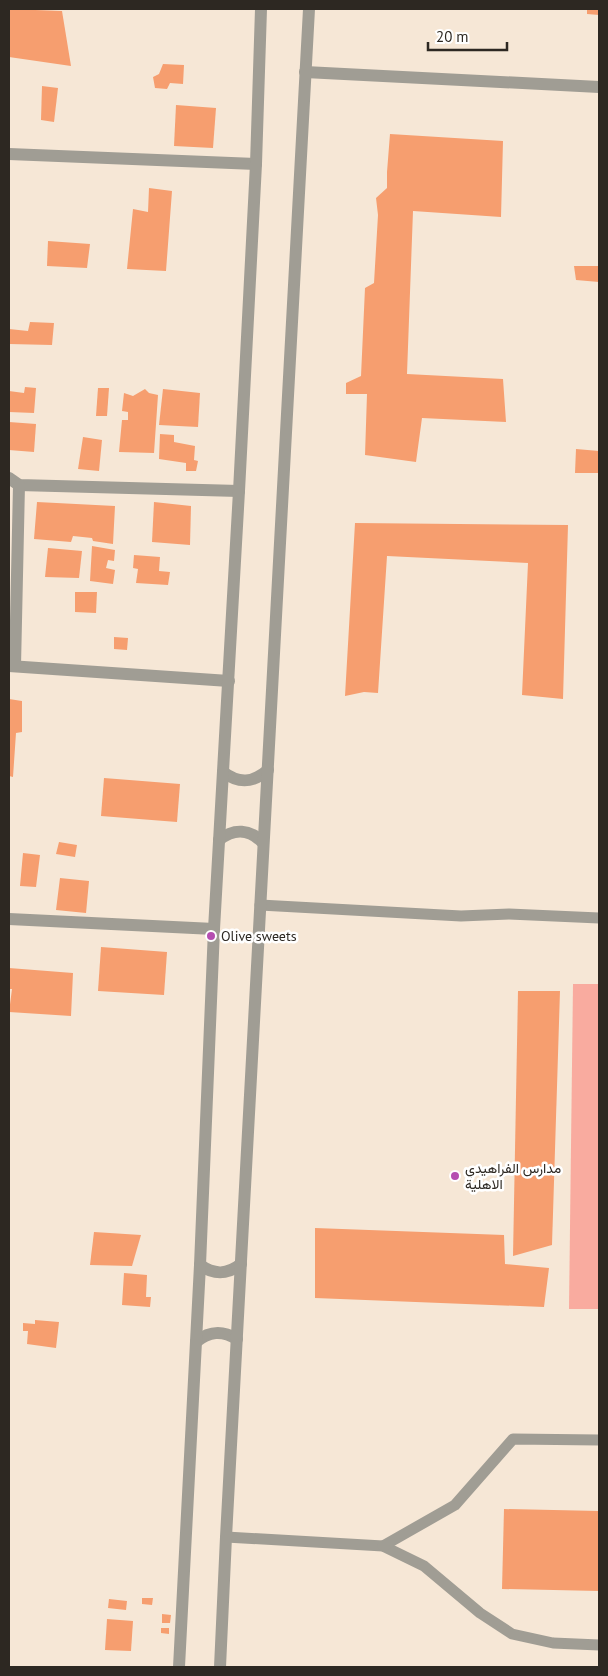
<svg xmlns="http://www.w3.org/2000/svg" width="608" height="1676" font-family="'PT Sans',Vazirmatn,sans-serif">
	<rect width="100%" height="100%" fill="#f6e7d6"/>
	<polygon fill="#f9ab9f" points="573,984 599,984 599,1309 569,1309"/>
	<g fill="#f69e6f">
		<polygon points="9,9 62,11 71,66 9,57"/>
		<polygon points="587,9 599,9 599,15 587,14"/>
		<polygon points="163,64 184,65 183,84 170,83 167,89 155,88 153,77 159,74"/>
		<polygon points="42,86 58,88 54,122 41,120"/>
		<polygon points="176,105 216,108 213,148 174,146"/>
		<polygon points="390,134 503,141 501,217 413,211 407,374 503,379 506,422 422,418 416,462 365,455 367,394 346,394 346,383 361,376 365,288 374,283 378,215 376,198 387,188 387,172"/>
		<polygon points="149,188 172,191 166,271 127,269 133,209 148,212"/>
		<polygon points="48,241 90,244 87,268 47,266"/>
		<polygon points="574,266 599,266 599,282 576,280"/>
		<polygon points="30,322 54,323 52,345 9,344 9,329 28,331"/>
		<polygon points="25,387 36,388 34,413 9,412 9,391 24,393"/>
		<polygon points="98,388 109,388 107,416 96,416"/>
		<polygon points="145,389 149,393 158,395 154,453 119,452 122,420 128,420 128,412 122,411 124,393 133,396"/>
		<polygon points="163,389 200,393 198,427 159,425"/>
		<polygon points="9,422 36,424 34,452 9,450"/>
		<polygon points="160,434 174,435 174,442 195,446 194,460 198,461 196,471 186,471 186,463 159,459"/>
		<polygon points="83,437 102,440 99,471 78,469"/>
		<polygon points="576,449 599,451 599,473 575,473"/>
		<polygon points="37,502 115,506 113,544 93,541 92,538 73,536 71,542 34,539"/>
		<polygon points="154,502 191,506 190,545 152,542"/>
		<polygon points="355,523 568,525 563,699 522,695 528,563 387,556 378,693 364,692 345,696"/>
		<polygon points="92,546 115,550 114,561 108,560 106,568 115,570 113,584 90,581"/>
		<polygon points="48,548 82,551 79,578 45,577"/>
		<polygon points="134,555 160,557 159,571 170,572 168,585 136,583 138,569 133,568"/>
		<polygon points="75,592 97,592 96,613 75,612"/>
		<polygon points="114,637 128,638 127,650 114,649"/>
		<polygon points="9,699 22,701 22,732 16,733 13,777 9,776"/>
		<polygon points="104,778 180,784 177,822 101,816"/>
		<polygon points="59,842 77,845 75,857 56,854"/>
		<polygon points="23,853 40,855 36,887 20,886"/>
		<polygon points="60,878 89,881 86,913 56,910"/>
		<polygon points="101,947 167,952 164,995 98,991"/>
		<polygon points="9,968 73,973 71,1016 9,1012 12,989 9,989"/>
		<polygon points="518,991 560,991 552,1245 513,1256"/>
		<polygon points="315,1228 504,1235 505,1264 549,1268 544,1307 315,1298"/>
		<polygon points="94,1232 141,1235 132,1266 90,1265"/>
		<polygon points="124,1273 147,1275 146,1297 151,1297 150,1307 122,1305"/>
		<polygon points="35,1320 59,1322 56,1348 27,1344 28,1331 23,1331 23,1323 35,1324"/>
		<polygon points="504,1509 599,1511 599,1591 502,1589"/>
		<polygon points="142,1598 153,1598 152,1605 142,1604"/>
		<polygon points="109,1599 127,1601 126,1610 108,1608"/>
		<polygon points="162,1614 171,1615 170,1623 162,1623"/>
		<polygon points="107,1619 133,1621 131,1651 105,1650"/>
		<polygon points="161,1628 169,1628 169,1634 161,1633"/>
	</g>
	<g fill="none" stroke-linecap="round" stroke-linejoin="round">
		<g stroke="#a09d94" stroke-width="11">
			<polyline points="260,905 461,916 509,914 599,918"/>
			<polyline points="226,1537 383,1546 424,1566 480,1613 512,1634 553,1643 599,1645"/>
			<polyline points="383,1546 455,1505 513,1439 599,1440"/>
		</g>
		<g stroke="#a09d94" stroke-width="12">
			<polyline points="305,72 599,87"/>
			<polyline points="9,154 256,164"/>
			<polyline points="9,478 19,485 239,491"/>
			<polyline points="9,666 229,681"/>
			<polyline points="15,666 19,485"/>
			<polyline points="9,919 214,929"/>
		</g>
		<g stroke="#a09d94" stroke-width="12">
			<path d="M223,772C239,784 253,783 268,770"/>
			<path d="M219,840C234,828 250,829 263,843"/>
			<path d="M200,1265C214,1275 227,1275 241,1264"/>
			<path d="M196,1342C209,1331 222,1330 237,1339"/>
			<polyline points="179,1667 200,1265 214,929 239,491 256,164 261,9"/>
			<polyline points="220,1667 226,1537 309,9"/>
		</g>
	</g>
	<g fill="#b54eb1" stroke="#fff" stroke-width="2">
		<circle cx="211" cy="936" r="5"/>
		<circle cx="455" cy="1176" r="5"/>
	</g>
	<g text-anchor="middle" stroke-width="5" stroke-linejoin="round" paint-order="stroke">
		<g font-size="14" fill="#2d2822" stroke="#fff" text-anchor="start">
			<text x="221" y="941">Olive sweets</text>
			<text x="465" y="1173">مدارس الفراهيدي<tspan x="465" dy="16">الاهلية</tspan></text>
		</g>
	</g>
	<rect width="608" height="1676" fill="none" stroke="#2d2822" stroke-width="20"/>
	<path d="M428 42v8h79v-8" fill="none" stroke="#2d2822" stroke-width="2.5"/>
	<text x="436" y="42" font-size="15" fill="#2d2822" stroke="#ffffff" stroke-width="4" paint-order="stroke">20 m</text>
</svg>
